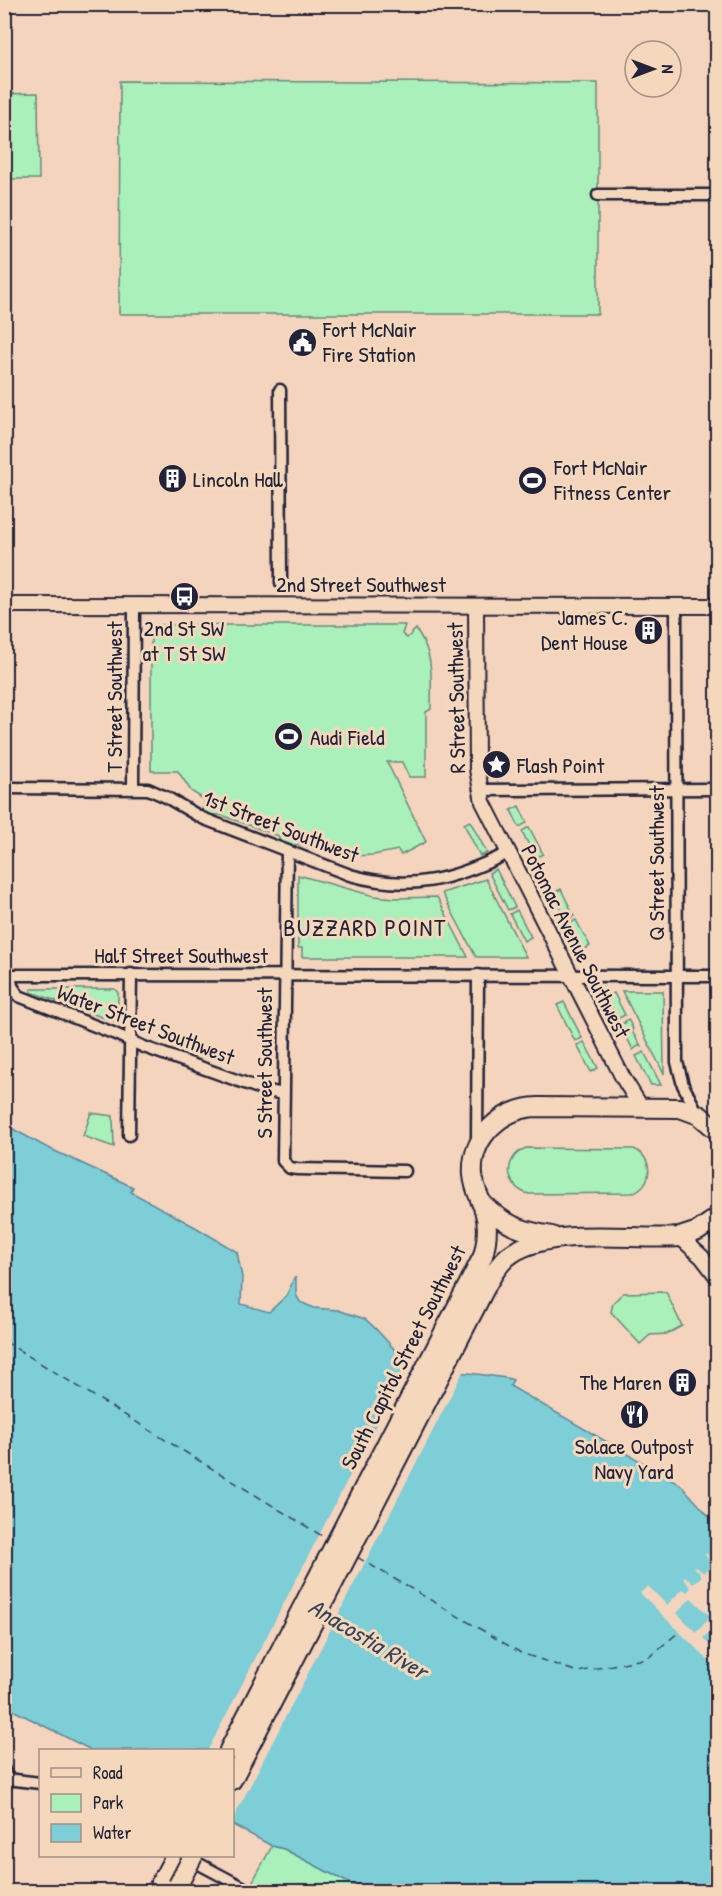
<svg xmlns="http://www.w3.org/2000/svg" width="722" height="1896" font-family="'Patrick Hand',sans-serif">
	<rect width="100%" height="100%" fill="#f5d4bd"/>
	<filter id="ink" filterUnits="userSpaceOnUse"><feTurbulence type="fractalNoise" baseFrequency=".0167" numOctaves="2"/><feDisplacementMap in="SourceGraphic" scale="12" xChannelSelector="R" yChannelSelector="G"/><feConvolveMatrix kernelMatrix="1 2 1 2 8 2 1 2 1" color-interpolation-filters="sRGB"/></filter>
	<g filter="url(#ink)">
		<g fill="#aaf0bb" stroke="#66897b" stroke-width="1.5">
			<polygon points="120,81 598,83 598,314 119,314"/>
			<polygon points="38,93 39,179 5,179 5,94"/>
			<path d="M151,625H405L402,634L407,638L416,629C435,655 431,679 431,709L426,712V777H409L402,762H387L426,842L401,855L398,850L373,855L353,856L333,854L299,844L291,847L279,846V836L221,815H201L205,800L191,791L178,771H151Z"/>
			<polygon points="519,806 527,823 519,827 511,810"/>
			<polygon points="470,821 487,853 480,856 464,824"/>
			<polygon points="529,827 543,854 535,858 522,831"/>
			<polygon points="496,869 515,907 508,910 489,873"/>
			<polygon points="298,875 374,896 394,898 437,897 468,957 302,957 302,948 298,948"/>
			<polygon points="486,879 526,957 476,957 442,893"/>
			<polygon points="561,889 574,916 566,919 553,893"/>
			<polygon points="517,910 531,937 524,941 510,914"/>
			<polygon points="576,920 590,946 582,950 568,924"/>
			<polygon points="31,989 115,989 118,993 118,1018 113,1021 31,992"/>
			<polygon points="622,991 663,991 664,1074"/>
			<polygon points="614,993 625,1015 617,1019 606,997"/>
			<polygon points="564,1002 582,1038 575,1041 557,1005"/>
			<polygon points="628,1019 633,1029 631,1030 641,1046 638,1046 633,1050 620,1023 626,1023 625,1021"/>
			<polygon points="584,1042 598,1068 591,1072 577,1045"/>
			<polygon points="644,1052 661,1085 651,1085 636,1056"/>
			<polygon points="91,1113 113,1116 114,1147 83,1136"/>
			<path d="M526,1148L634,1149C655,1158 653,1187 631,1193L529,1194C505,1188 502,1158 526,1148Z"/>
			<polygon points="666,1292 682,1326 667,1334 650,1335 640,1344 611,1312 613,1303 623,1293"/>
			<polygon points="272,1846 284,1849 364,1891 247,1892"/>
		</g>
		<polygon fill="#7dced6" stroke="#598998" stroke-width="1.5" points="4,1124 44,1146 133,1187 131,1192 197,1228 237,1252 242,1277 241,1304 269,1312 287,1295 294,1278 296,1278 296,1294 300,1302 314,1308 338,1310 365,1319 376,1329 414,1371 469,1373 507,1378 513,1380 510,1386 680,1484 717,1525 717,1891 364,1891 284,1849 272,1846 233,1825 232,1750 91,1750 5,1706"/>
		<g fill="#f5d4bd" fill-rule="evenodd">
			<polygon points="409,1361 416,1369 445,1371 464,1370 233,1819 232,1750 208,1750"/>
			<path d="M706,1553L717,1565L718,1624L703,1638L717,1653V1669L640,1593L648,1586L667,1605L683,1589L687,1592L691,1588L683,1578L685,1576L693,1584L702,1576L694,1567L695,1566L704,1573L713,1564L705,1555ZM691,1598L711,1617L696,1632L677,1613Z"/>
		</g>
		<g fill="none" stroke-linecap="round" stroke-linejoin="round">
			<g stroke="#34445a" stroke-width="1.5" stroke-dasharray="8 6" stroke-linecap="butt">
				<polyline points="4,1341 327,1539"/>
				<polyline points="357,1557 521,1653 578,1672 648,1658 679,1632"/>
			</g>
			<defs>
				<g id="minor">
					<polyline points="598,195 718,195"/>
					<polyline points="280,390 281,583"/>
					<polyline points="676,606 677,1062 683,1085 698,1114"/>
					<path d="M4,788L148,789L166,797L202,818L350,875C410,892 453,880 508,853"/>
					<polyline points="133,788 134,605"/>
					<polyline points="479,790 718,789"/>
					<polyline points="287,851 283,1161 290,1168 297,1169 405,1171"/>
					<polyline points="4,975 718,976"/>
					<polyline points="10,975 12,986 19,996 113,1033 144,1047 264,1090 283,1094"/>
					<polyline points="129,1135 131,974"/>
					<polyline points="477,1143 478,975"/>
					<polyline points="4,1770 7,1779 4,1791"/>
					<polyline points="7,1779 40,1783"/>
					<polyline points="188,1858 252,1892"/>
				</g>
				<g id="tertiary">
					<polyline points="4,605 718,606"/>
					<polyline points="476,606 477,769 483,802 623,1078 641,1107"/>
					<polyline points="717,1217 718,1236"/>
					<polyline points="680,1237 702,1257 718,1278"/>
				</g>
				<g id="primary">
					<path d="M481,1202C504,1225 520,1231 552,1236"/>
					<path d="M229,1750L483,1256C487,1241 489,1225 484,1210C480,1198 474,1188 473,1175C470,1137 502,1108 538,1107L680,1108L699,1115L718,1131"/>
					<path d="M232,1780L473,1312C483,1293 491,1272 507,1257C545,1225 632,1241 680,1237L698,1231L718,1217"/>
					<polyline points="156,1892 175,1856"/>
				</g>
			</defs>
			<use href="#minor" stroke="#22223b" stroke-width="15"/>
			<use href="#tertiary" stroke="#22223b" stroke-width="18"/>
			<use href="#primary" stroke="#22223b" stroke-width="22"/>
			<use href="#minor" stroke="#f5d8bb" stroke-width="10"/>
			<use href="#tertiary" stroke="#f5d8bb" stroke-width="14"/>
			<use href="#primary" stroke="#f5d8bb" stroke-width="18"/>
			<defs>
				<polyline id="primary-bridge" points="178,1885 193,1856"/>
			</defs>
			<use href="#primary-bridge" stroke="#22223b" stroke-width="22" stroke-linecap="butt"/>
			<use href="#primary-bridge" stroke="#f5d8bb" stroke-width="18"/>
		</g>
	</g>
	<defs>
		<symbol id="civic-disc" viewBox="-11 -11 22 22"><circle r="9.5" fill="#22223b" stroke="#f5d8bb"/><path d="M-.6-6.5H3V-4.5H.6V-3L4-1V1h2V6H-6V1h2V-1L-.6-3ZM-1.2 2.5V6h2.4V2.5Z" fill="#fff"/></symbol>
		<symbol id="building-disc" viewBox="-11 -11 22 22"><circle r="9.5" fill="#22223b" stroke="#f5d8bb"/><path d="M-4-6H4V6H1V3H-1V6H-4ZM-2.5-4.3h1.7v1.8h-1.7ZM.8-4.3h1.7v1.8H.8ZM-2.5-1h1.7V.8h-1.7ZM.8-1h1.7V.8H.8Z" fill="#fff"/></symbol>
		<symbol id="stadium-disc" viewBox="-11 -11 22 22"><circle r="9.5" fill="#22223b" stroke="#f5d8bb"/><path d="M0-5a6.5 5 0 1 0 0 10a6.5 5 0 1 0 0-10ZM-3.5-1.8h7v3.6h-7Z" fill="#fff"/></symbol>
		<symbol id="bus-disc" viewBox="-11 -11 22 22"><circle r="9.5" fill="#22223b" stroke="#f5d8bb"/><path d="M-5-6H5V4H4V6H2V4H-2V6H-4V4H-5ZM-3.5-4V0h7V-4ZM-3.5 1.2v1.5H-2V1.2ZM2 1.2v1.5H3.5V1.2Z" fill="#fff"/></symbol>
		<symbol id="sight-disc" viewBox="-11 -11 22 22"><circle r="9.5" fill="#22223b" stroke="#f5d8bb"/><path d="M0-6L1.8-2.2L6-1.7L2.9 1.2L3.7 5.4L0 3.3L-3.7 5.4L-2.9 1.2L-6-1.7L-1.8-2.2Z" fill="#fff"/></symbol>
		<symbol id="restaurant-disc" viewBox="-11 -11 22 22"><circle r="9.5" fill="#22223b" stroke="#f5d8bb"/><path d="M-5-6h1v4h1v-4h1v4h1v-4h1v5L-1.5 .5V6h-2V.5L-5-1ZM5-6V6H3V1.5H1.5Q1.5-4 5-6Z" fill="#fff"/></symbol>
	</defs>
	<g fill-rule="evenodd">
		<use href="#civic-disc" x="286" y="326" width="33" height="33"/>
		<use href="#building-disc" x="156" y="462" width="33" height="33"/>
		<use href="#stadium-disc" x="516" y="464" width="33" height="33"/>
		<use href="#bus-disc" x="168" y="580" width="33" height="33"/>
		<use href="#building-disc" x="632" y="614" width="33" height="33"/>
		<use href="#stadium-disc" x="272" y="720" width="33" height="33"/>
		<use href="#sight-disc" x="480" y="748" width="33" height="33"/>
		<use href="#building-disc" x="666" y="1366" width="33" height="33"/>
		<use href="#restaurant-disc" x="618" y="1398" width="33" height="33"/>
	</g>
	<g text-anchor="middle" stroke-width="6" stroke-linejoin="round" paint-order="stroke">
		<g font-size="22" fill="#22223b" stroke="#f5d8bb" text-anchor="start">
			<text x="323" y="337">Fort McNair<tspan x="323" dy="25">Fire Station</tspan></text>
			<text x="554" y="475">Fort McNair<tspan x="554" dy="25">Fitness Center</tspan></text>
			<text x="193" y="487">Lincoln Hall</text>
			<text x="628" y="625" text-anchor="end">James C.<tspan x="628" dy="25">Dent House</tspan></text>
			<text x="184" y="636" text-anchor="middle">2nd St SW<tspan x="184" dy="25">at T St SW</tspan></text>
			<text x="310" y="745">Audi Field</text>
			<text x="517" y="773">Flash Point</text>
			<text x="662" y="1390" text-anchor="end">The Maren</text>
			<text x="634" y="1454" text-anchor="middle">Solace Outpost<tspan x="634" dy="25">Navy Yard</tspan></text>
		</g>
		<g font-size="22" fill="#22223b" stroke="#f5d8bb">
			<text x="361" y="592">2nd Street Southwest</text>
			<text transform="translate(114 697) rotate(-90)" y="8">T Street Southwest</text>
			<text transform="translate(456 698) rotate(-91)" y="8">R Street Southwest</text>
			<text transform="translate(281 826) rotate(21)" y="8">1st Street Southwest</text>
			<text transform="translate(656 863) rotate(-90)" y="8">Q Street Southwest</text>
			<text transform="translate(576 941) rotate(63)" y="8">Potomac Avenue Southwest</text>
			<text x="181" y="963">Half Street Southwest</text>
			<text transform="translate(146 1024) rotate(21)" y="8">Water Street Southwest</text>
			<text transform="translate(264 1063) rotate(-90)" y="8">S Street Southwest</text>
			<text transform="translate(403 1357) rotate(-63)" y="8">South Capitol Street Southwest</text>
		</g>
		<g font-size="24" letter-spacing="1.5" fill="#22223b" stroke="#f5d8bb">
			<text x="365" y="936">BUZZARD POINT</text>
		</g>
		<g font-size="24" font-style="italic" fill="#34445a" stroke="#f5d8bb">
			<text transform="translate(368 1639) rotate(31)" y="8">Anacostia River</text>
		</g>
	</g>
	<rect width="722" height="1896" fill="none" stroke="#f5d8bb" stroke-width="24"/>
	<rect x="12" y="12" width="698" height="1872" fill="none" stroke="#22223b" stroke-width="2" filter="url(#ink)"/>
	<rect x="39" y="1749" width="195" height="108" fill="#f5d8bb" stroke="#a18f88" stroke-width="1.5"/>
	<rect x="51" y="1768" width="30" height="9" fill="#f5d8bb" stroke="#a18f88" stroke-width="1.5"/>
	<text x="93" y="1779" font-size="18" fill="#22223b">Road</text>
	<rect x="51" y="1794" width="30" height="18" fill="#aaf0bb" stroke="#a18f88" stroke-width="1.5"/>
	<text x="93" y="1809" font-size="18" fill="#22223b">Park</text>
	<rect x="51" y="1824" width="30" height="18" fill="#7dced6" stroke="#a18f88" stroke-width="1.5"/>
	<text x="93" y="1839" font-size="18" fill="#22223b">Water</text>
	<g transform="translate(653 69) rotate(90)"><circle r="28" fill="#f5d8bb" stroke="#a18f88" stroke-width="1.5"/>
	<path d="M0-4.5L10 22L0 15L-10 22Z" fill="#22223b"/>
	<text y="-9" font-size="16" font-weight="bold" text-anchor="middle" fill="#22223b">N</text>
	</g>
</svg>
